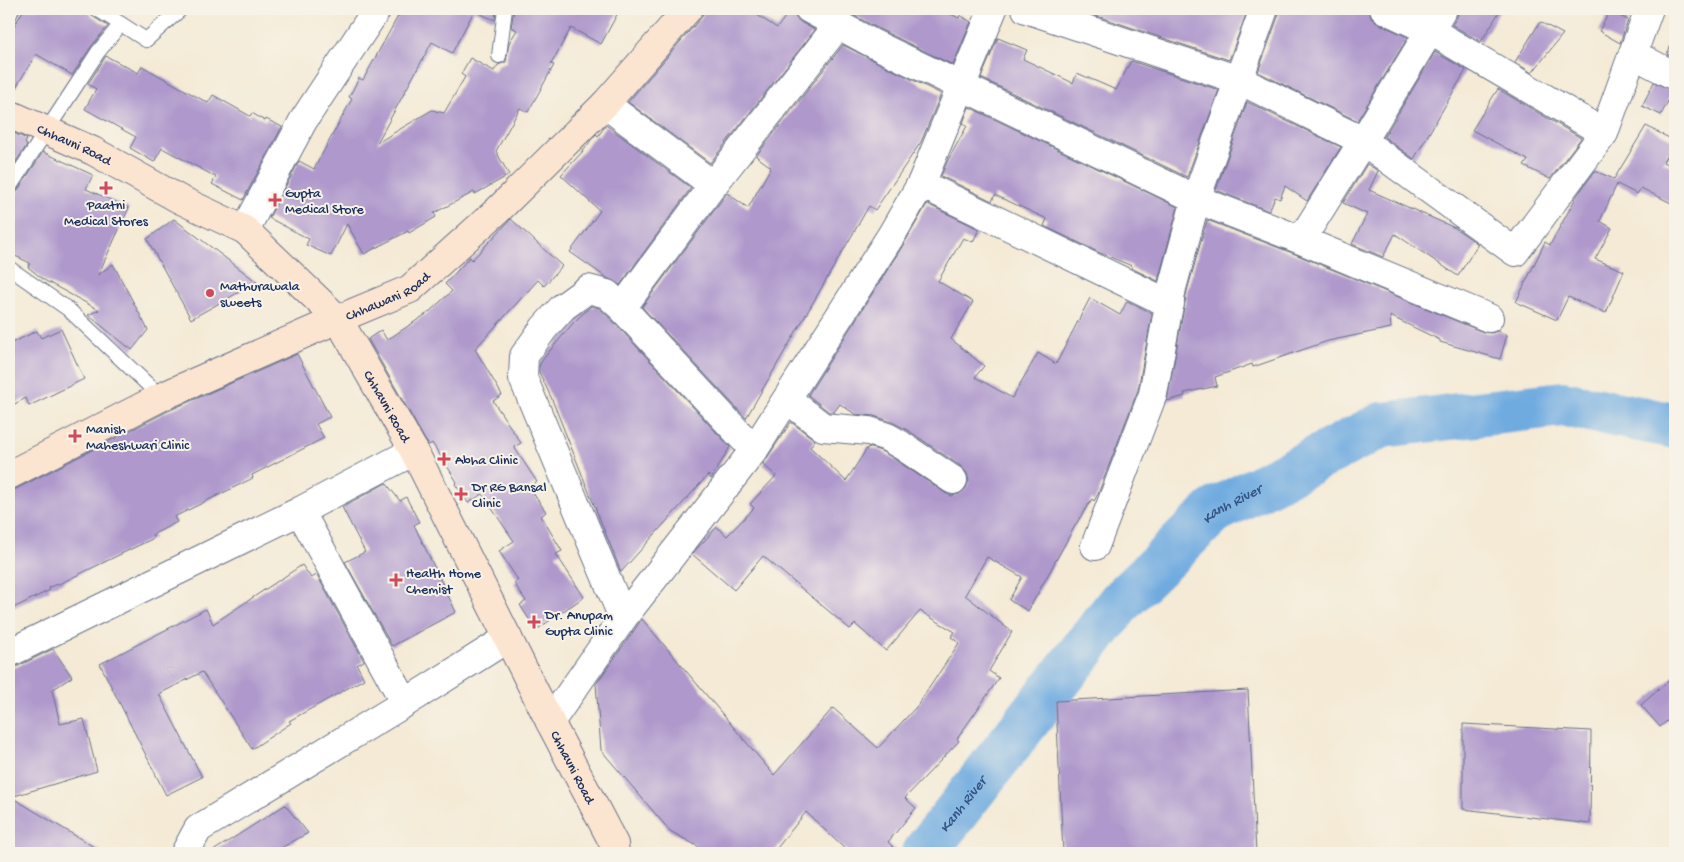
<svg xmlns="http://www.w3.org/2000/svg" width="1684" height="862" font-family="'Gochi Hand',sans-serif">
	<rect width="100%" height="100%" fill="#f7f3e8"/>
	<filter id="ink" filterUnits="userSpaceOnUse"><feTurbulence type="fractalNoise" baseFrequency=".02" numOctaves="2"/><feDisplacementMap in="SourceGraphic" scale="10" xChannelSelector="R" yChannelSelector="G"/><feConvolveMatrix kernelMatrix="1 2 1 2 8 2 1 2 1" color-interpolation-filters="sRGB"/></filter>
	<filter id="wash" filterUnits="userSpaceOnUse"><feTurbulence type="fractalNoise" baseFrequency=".0096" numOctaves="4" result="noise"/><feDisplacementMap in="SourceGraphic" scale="20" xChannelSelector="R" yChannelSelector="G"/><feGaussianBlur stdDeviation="1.12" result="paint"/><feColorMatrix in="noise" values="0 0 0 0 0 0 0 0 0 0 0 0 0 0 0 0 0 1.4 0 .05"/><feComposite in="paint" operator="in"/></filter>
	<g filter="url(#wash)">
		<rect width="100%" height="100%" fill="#f4ead5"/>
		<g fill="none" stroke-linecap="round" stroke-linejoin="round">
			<path stroke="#6fabe0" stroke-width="46" id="s1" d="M924,853L1121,601L1214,511L1382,425L1563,404L1675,426"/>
		</g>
		<g id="blocks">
			<g fill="#af99cc">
				<polygon points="24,9 86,9 92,16 108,26 91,47 72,75 36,54 9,99 9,35"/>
				<polygon points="402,9 496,9 495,20 474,11 452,53 432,42 377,143 432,110 444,113 465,77 461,74 470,58 494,71 498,65 506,62 509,43 517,30 511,27 514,9 620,9 601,44 571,28 551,64 554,65 528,112 520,108 496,151 509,175 475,194 474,192 434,213 436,217 409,233 408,231 364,254 347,224 331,256 306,245 309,239 269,218 299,161 314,169 352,99 349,97 359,78 363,80"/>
				<polygon points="706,9 748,9 777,28 791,9 793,9 796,18 802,23 815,30 710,163 628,102 700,19"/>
				<polygon points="842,9 940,9 959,18 960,15 971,22 953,65 879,29"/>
				<polygon points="1080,9 1248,9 1229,60 1091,14"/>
				<polygon points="1279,9 1369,9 1371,18 1377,23 1408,37 1357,121 1258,72 1279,14"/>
				<polygon points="1459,9 1501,9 1481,42 1452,25 1457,17"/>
				<polygon points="1610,11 1628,20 1620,43 1599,31"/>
				<polygon points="1540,22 1563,34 1532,73 1515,62"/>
				<polygon points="1675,37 1675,58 1667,54"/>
				<polygon points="998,38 1027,50 1023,59 1073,83 1077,73 1116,90 1131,61 1219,90 1187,177 981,78"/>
				<polygon points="843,45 941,94 921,142 875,210 869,206 746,418 642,307 727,193 748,208 771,167 756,156"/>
				<polygon points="1435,52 1466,70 1414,159 1384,137"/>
				<polygon points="106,56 138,73 142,66 208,103 213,95 250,116 252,113 265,121 266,119 282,127 243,200 212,184 216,177 162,148 154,162 130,148 136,137 85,109 96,89 88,84"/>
				<polygon points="1654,82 1673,91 1661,115 1642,106"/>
				<polygon points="1498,89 1581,138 1550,179 1524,166 1528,160 1472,130"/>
				<polygon points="1247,102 1341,147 1307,201 1285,186 1280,199 1275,197 1269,211 1216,190"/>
				<polygon points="969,107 1178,207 1158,281 1131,268 1132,266 1098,252 1044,226 1047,219 995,195 992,201 941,176 948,160 967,126 963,123"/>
				<polygon points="606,125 691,188 620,285 607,278 570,252 600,211 561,175 584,150 591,140 596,134 598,136"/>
				<polygon points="1646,126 1675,141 1663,162 1675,168 1675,205 1641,188 1637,194 1617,184 1600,221 1612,228 1595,259 1624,271 1606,313 1568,297 1557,320 1516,302 1545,242 1550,245 1578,194 1595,171 1614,179"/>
				<polygon points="9,131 27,139 25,144 27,145 9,172"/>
				<polygon points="43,152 93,175 86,189 129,208 98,275 113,264 148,330 132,350 88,315 99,310 44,280 28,267 30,263 9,253 9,197 16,193"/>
				<polygon points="1367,164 1378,171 1369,190 1455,228 1478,244 1458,276 1395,234 1383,257 1352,244 1367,214 1343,203"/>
				<polygon points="927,204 979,229 973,242 963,238 938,281 973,302 951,339 984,366 975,377 1012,398 1038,353 1056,364 1090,298 1120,315 1127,301 1152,313 1138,390 1098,494 1094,501 1092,499 1076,524 1028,611 1009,600 1022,577 987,557 965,595 1012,632 989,671 999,678 957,739 959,741 905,798 916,808 888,842 899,853 849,853 806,812 773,853 710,853 670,831 601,750 596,684 642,619 774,775 833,708 878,748 917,706 959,643 951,637 955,632 920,611 886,651 855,624 850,629 763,556 734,590 692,554 717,527 727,536 754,508 750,504 776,476 763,464 791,422 815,440 810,447 846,481 868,447 881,451 893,458 945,493 952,496 959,494 966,488 969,481 967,473 962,467 909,431 892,422 874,416 855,414 840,404 834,412 829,412 808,395 905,242"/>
				<polygon points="174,219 257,282 191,319 147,239"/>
				<polygon points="511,219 562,266 544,286 538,280 475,349 502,395 493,401 521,443 514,447 537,482 529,487 546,512 541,516 562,551 556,554 584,597 536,630 520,605 526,601 514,583 518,580 499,551 514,541 482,494 468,503 455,484 457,482 444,461 432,443 429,445 425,440 368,339 381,330 387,340 428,313 452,291 445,284 470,257 472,260"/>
				<polygon points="1207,220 1295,254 1483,332 1491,333 1498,331 1507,335 1500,359 1440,342 1440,340 1390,316 1391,328 1328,341 1253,367 1252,364 1215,377 1217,386 1184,393 1185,396 1167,401 1187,291"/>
				<polygon points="591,306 599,308 611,319 730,447 711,479 708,475 621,572 551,397 539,372 539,366 543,359 574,322"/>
				<polygon points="61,329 84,379 29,406 26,398 9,407 9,344 37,331 41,338"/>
				<polygon points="297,354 330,417 316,424 324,438 252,475 253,478 174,517 177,522 152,535 154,538 59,584 49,587 50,590 9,610 9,491 16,489 168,411"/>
				<polygon points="386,483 400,501 406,497 419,522 414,525 456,612 392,646 345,562 365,552 342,507"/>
				<polygon points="302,565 311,578 317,575 364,661 357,665 364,679 289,721 291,723 252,749 202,672 159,694 202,777 166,795 100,664 206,609 213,624"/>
				<polygon points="53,649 72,677 52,690 60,724 84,719 97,771 11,797 104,853 9,853 9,668 16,667"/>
				<polygon points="1675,675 1675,714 1660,727 1641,705"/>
				<polygon points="1248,690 1256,853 1063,853 1056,701"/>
				<polygon points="1463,724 1591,731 1590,824 1463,809"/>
				<polygon points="285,805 308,833 272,853 210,853"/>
			</g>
		</g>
	</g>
	<g filter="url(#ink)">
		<use href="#blocks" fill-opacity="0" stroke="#677088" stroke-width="1"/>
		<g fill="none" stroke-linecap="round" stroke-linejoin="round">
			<defs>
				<g id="lane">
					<polyline points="97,9 121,24"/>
					<polyline points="9,16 12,9"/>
					<polyline points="499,56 505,9"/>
					<polyline points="9,188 98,52 121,24 146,40 181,9"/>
					<polyline points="9,268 68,309 161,397"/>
				</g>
				<g id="street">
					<polyline points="809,9 872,43 1196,199 1301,240 1489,318"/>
					<polyline points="1026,9 1239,80 1363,141 1515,252 1604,133 1649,9"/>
					<polyline points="1384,9 1431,31 1604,133"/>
					<polyline points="1633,54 1675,76"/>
					<polyline points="605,104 713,185"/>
					<polyline points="921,184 1170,304"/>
					<polyline points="245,230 303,121 377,9"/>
					<polyline points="1301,240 1363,141 1443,9"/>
					<polyline points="622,308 713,185 839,24"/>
					<polyline points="787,399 823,427 869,431 887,437 901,445 953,480"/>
					<polyline points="300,511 405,703"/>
					<polyline points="1095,546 1153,394 1172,288 1196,199 1264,9"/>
					<polyline points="623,618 523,378 524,356 544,328 563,307 588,289 607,294 622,308 754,450"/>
					<polyline points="9,653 300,511 414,451"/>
					<polyline points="550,722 623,618 754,450 892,234 921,184 993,9"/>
					<polyline points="185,853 198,829 405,703 508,638"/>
				</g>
				<g id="secondary">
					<path id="s2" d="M9,114L93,151L179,199L245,230L338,319L414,451L550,722L614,844L615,853"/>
					<path id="s3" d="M9,475L161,397L338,319L410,289L498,210L605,104L688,9"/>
				</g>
			</defs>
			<use href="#lane" stroke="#677088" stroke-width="16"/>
			<use href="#street" stroke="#677088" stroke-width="30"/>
			<use href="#secondary" stroke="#677088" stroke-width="30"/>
			<use href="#lane" stroke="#fff" stroke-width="14"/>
			<use href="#street" stroke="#fff" stroke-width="28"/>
			<use href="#secondary" stroke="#fce5d0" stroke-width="28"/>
		</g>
	</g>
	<g fill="#d1495b" stroke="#f7f3e8" stroke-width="2">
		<path d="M103.5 180.5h5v5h5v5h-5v5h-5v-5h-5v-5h5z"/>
		<path d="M272.5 192.5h5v5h5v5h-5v5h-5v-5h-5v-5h5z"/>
		<circle cx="210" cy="293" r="5"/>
		<path d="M72.5 428.5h5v5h5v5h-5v5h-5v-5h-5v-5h5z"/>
		<path d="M441.5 451.5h5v5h5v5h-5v5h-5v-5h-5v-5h5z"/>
		<path d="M458.5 486.5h5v5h5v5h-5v5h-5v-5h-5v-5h5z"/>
		<path d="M393.5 572.5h5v5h5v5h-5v5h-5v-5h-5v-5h5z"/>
		<path d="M531.5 614.5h5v5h5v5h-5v5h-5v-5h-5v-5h5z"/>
	</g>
	<g text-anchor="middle" stroke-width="4" stroke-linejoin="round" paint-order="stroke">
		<g font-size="14" fill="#1b2f5e" stroke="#f7f3e8">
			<text dy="5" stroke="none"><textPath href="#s2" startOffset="72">Chhavni Road</textPath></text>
			<text dy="5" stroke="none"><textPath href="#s3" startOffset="419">Chhawani Road</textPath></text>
			<text dy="5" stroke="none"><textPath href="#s2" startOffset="492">Chhavni Road</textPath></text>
			<text dy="5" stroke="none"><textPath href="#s2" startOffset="898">Chhavni Road</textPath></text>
		</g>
		<g font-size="14" fill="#1b2f5e" stroke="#f7f3e8" text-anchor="start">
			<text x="285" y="197">Gupta<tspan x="285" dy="16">Medical Store</tspan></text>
			<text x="106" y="209" text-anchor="middle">Paatni<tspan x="106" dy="16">Medical Stores</tspan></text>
			<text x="220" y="290">Mathurawala<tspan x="220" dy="16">sweets</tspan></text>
			<text x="86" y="433">Manish<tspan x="86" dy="16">Maheshwari Clinic</tspan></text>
			<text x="455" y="464">Abha Clinic</text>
			<text x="472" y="491">Dr RG Bansal<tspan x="472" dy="16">Clinic</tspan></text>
			<text x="406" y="577">Health Home<tspan x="406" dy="16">Chemist</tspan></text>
			<text x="545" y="619">Dr. Anupam<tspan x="545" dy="16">Gupta Clinic</tspan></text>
		</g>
		<g font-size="15" font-style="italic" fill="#345485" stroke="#f7f3e8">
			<text dy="5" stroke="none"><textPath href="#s1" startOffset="468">Kanh River</textPath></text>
			<text dy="5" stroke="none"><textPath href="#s1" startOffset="62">Kanh River</textPath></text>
		</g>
	</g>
	<rect width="1684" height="862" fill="none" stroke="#f7f3e8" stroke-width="30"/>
</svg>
